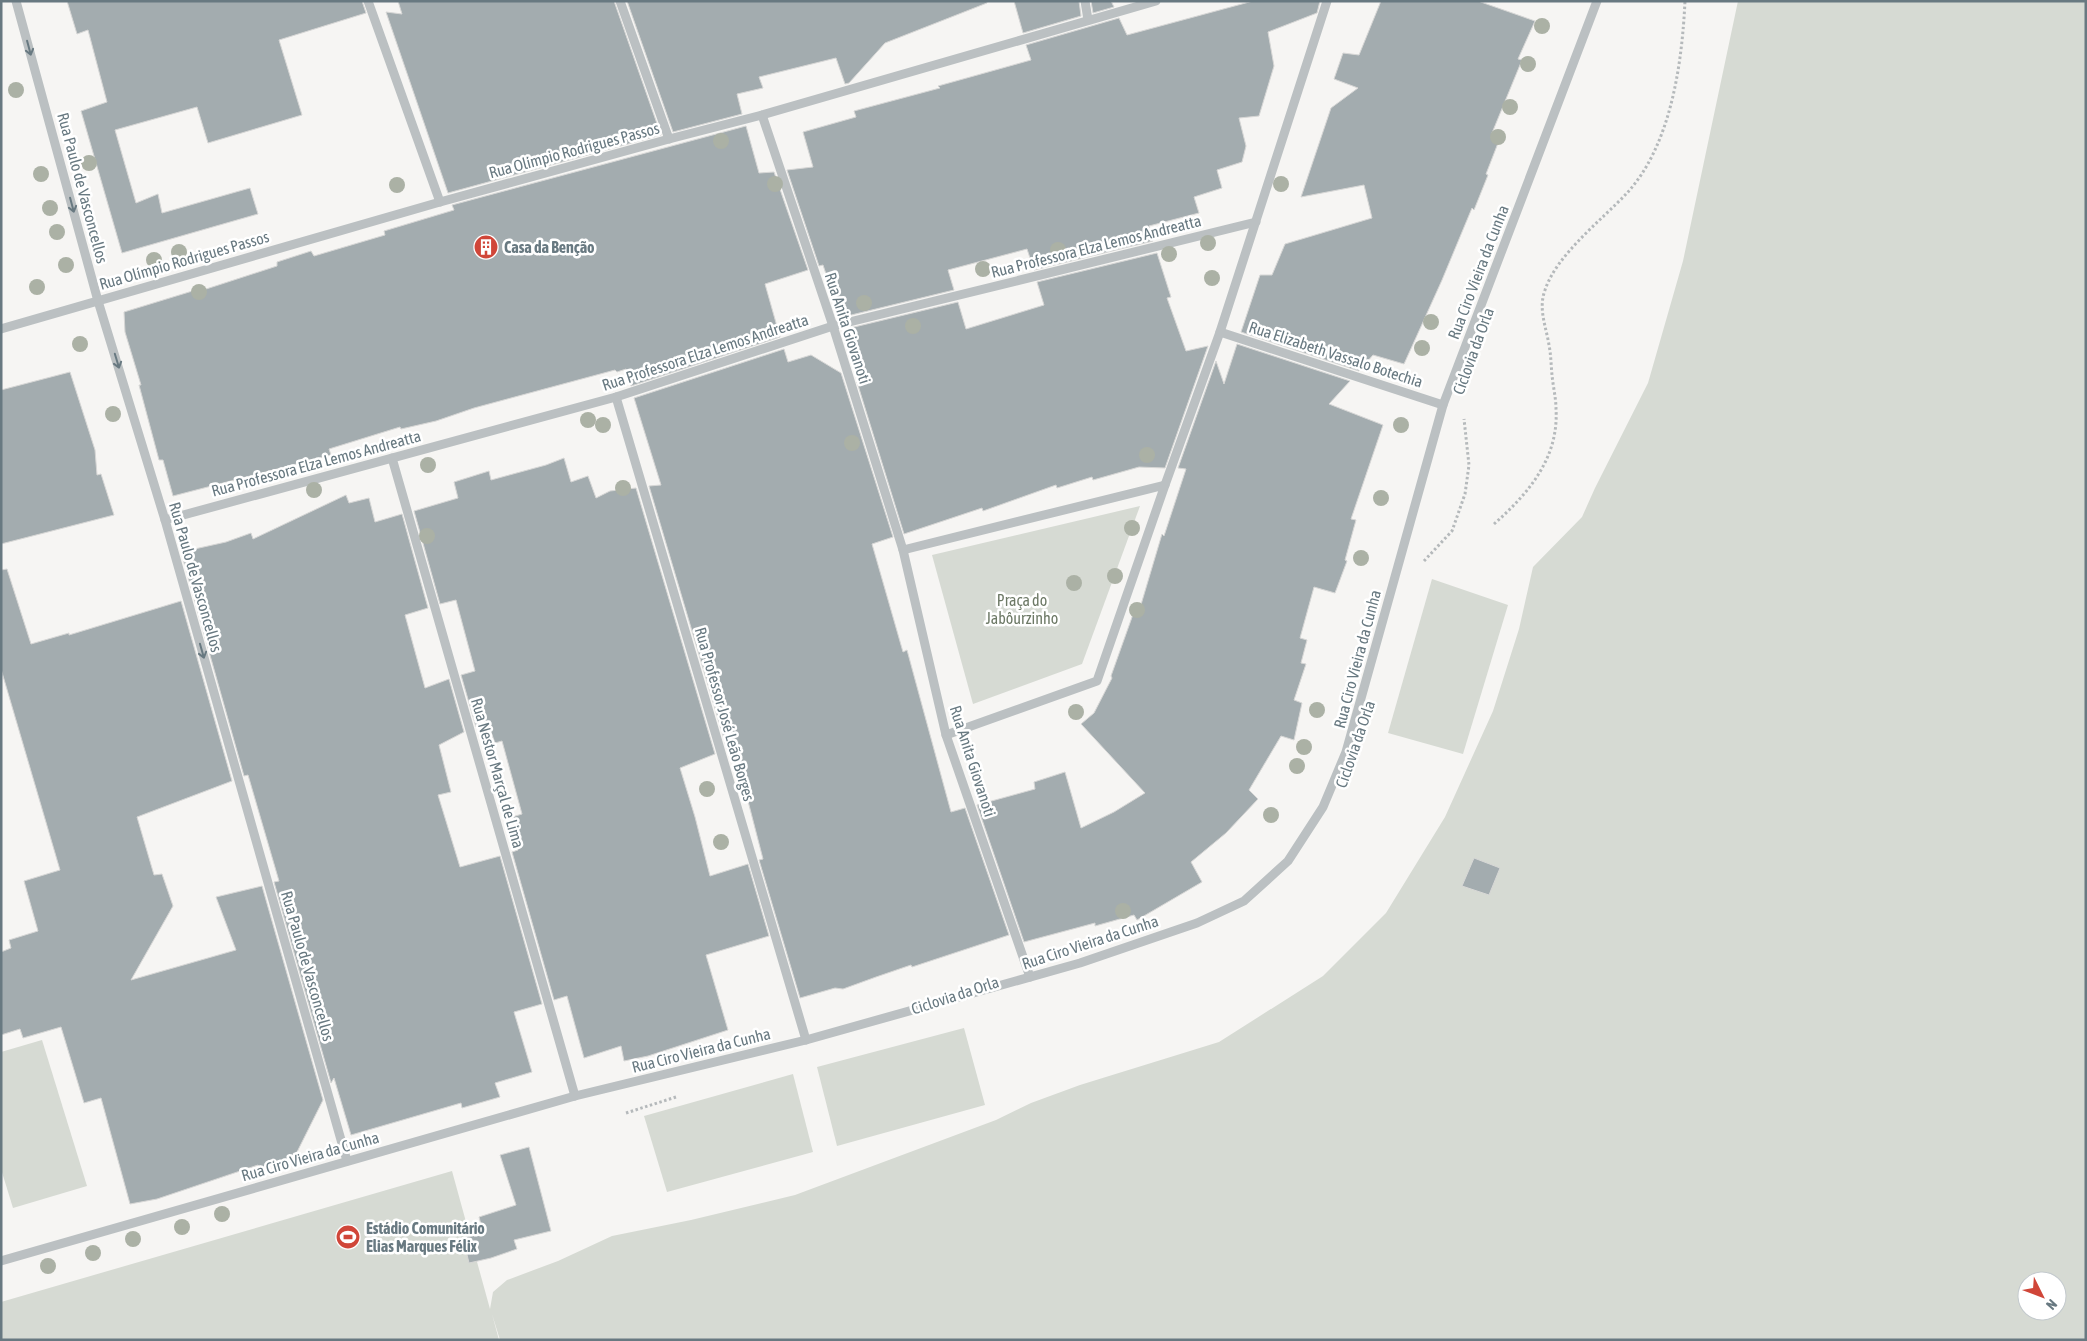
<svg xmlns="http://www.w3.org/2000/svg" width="2087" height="1341" font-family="'Asap Condensed',sans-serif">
	<rect width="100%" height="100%" fill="#f6f5f3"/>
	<g fill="#d6dad3" fill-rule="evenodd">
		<path d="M1738,1H2086V1340H500L492,1314L499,1340H1V1302L452,1171L490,1309L493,1292L507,1280L558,1261L612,1236L691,1220L795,1195L996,1120L1031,1103L1080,1085L1219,1042L1323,976L1386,913L1445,817L1493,711L1519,629L1533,567L1582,517L1595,488L1648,383L1683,261ZM2027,1281H2057V1311H2027Z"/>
		<polygon points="1140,506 1082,664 973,704 932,555"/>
		<polygon points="1432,579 1508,605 1463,754 1388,733"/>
		<polygon points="964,1028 985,1105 837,1146 817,1067"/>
		<polygon points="42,1040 87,1186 13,1208 1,1169 1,1052"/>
		<polygon points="793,1074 813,1152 667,1192 644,1116"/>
	</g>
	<g fill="#a3acaf" stroke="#d7d7d6">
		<polygon points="67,1 362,1 366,13 279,40 302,115 208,143 197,107 115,130 136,203 158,194 162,213 250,188 258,214 122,253 81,111 107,102 88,30 77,34"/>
		<polygon points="398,1 614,1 661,135 448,193 386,12 402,14"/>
		<polygon points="627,1 987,1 987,3 885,43 849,83 845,84 836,58 759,77 763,88 737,94 742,114 673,132"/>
		<polygon points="1014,1 1079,1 1081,16 1023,33"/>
		<polygon points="1091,1 1111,1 1114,7 1093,13"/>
		<polygon points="1253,1 1320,1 1317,13 1268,32 1274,66 1259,116 1239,118 1246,146 1242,162 1217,170 1222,188 1194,197 1199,213 1149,226 1153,241 1034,270 1027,249 948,270 954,290 843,317 830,274 826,274 823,265 819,266 787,170 813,167 803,132 856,117 854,111 940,88 938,86 1031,60 1026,45 1119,18 1127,35"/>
		<polygon points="1381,1 1478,1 1535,21 1518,59 1522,60 1492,133 1500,138 1486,174 1488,175 1474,210 1472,208 1442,280 1404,364 1373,355 1359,371 1241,332 1260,275 1272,275 1285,244 1372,218 1364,185 1301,197 1331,108 1358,88 1334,79 1343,53 1359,55"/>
		<polygon points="746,126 759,173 774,172 808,270 765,284 780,337 631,386 626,369 617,372 615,370 474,408 436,421 401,429 400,427 329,449 331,455 173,496 163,460 159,460 139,385 141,385 125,332 124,312 199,289 200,291 277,266 277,262 311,251 314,256 385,235 384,231 454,210 452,205"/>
		<polygon points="1157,253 1171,297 1167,298 1186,351 1208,346 1165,468 1139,467 1093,480 1092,477 1057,488 1056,485 983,511 982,508 904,534 857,382 863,385 846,329 958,302 966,329 1044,305 1037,282"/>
		<polygon points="1237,344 1350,381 1329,404 1383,425 1351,519 1356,520 1345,560 1347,561 1335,593 1314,587 1300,638 1307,640 1301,663 1306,664 1294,700 1302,703 1294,740 1281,736 1249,790 1258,799 1226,833 1191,862 1202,882 1137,920 1134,915 1095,926 1095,923 1024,942 977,805 1035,789 1034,782 1065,772 1081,828 1114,812 1145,793 1081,724 1094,713 1112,678 1111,676 1136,606 1140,608 1162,534 1164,536 1186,469 1178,468 1216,361 1224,384"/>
		<polygon points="784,349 788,362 811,355 841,373 893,537 872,544 903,652 907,650 951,812 965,808 1009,935 912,967 911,965 876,977 843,989 835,988 800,998 759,860 763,859 734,747 727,749 649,486 661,485 634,398"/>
		<polygon points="70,372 95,450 97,475 101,474 114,515 1,544 1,390"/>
		<polygon points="564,458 571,482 588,476 596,498 610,491 636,488 715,754 680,768 695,817 710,876 748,864 769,936 706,955 728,1030 648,1056 624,1061 621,1046 584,1058 567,996 554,1000 512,852 518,850 509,818 522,814 502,741 495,743 487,721 476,727 461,675 475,671 456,600 440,604 414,511 458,498 454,482 489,471 491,480 546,465"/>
		<polygon points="346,495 349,503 369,498 375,522 402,514 428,608 405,615 425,688 449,679 464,732 439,745 451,792 438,795 460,867 500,856 542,1004 514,1012 532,1072 495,1083 500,1097 462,1108 461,1103 351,1135 334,1078 331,1083 274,882 279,881 248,775 244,776 181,552 226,542 251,533 253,539"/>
		<polygon points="7,569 31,644 69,633 69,635 181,601 232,781 137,817 154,875 162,874 173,906 131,980 236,950 216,897 262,886 323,1100 295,1156 259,1169 258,1165 157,1199 130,1204 101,1098 84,1103 61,1027 23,1038 20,1029 1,1035 1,952 11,948 9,940 38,931 24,881 60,870 1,669 1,570"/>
		<polygon points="1474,858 1500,868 1489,895 1462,886"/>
		<polygon points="529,1147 551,1231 514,1240 517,1249 491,1258 469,1263 463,1238 483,1232 479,1217 516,1205 500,1155"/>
	</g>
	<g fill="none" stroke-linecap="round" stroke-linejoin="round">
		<g stroke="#b5b9bb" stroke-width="3" stroke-dasharray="2.5 2.5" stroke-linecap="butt">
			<path d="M1494,524C1528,494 1559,458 1556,409C1556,398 1553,386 1552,375C1551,365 1551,355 1549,345C1546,326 1538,309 1545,290C1557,254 1602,220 1627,193C1671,145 1682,64 1685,1"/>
			<polyline points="1424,561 1452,531 1465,494 1469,465 1464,419"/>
			<polyline points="626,1113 676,1097"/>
		</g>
		<g stroke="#bbc0c2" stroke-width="9">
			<polyline points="16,1 98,301 165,520 347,1161"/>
			<polyline points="368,1 440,202"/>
			<polyline points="620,1 669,139"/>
			<polyline points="1085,1 1088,20"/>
			<polyline points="762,115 833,326 903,550 946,735 1030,977"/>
			<polyline points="1,329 440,202 669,139 762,115 1156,1"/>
			<polyline points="1220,332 1443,405"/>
			<polyline points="616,397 806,1040"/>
			<polyline points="392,458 575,1096"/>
			<polyline points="165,520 616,397 833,326 1256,222"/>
			<polyline points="903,550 1165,485"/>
			<polyline points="946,735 1097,681 1165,485 1220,332 1327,1"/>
			<polyline points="1,1261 575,1096 806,1040 1080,963 1197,923 1244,901 1288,861 1323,807 1346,752 1443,405 1597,1"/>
		</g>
	</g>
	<g fill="#abb1a5">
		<circle cx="1542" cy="26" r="8"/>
		<circle cx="1528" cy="64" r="8"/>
		<circle cx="16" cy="90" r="8"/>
		<circle cx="1510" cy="107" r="8"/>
		<circle cx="1498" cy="137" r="8"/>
		<circle cx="721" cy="141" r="8"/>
		<circle cx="89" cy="163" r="8"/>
		<circle cx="41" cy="174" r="8"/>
		<circle cx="775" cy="184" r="8"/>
		<circle cx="1281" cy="184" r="8"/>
		<circle cx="397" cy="185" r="8"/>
		<circle cx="50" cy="208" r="8"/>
		<circle cx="57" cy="232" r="8"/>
		<circle cx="1208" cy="243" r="8"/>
		<circle cx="1058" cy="250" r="8"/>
		<circle cx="179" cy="252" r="8"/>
		<circle cx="1169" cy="254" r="8"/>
		<circle cx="154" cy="260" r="8"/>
		<circle cx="66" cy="265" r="8"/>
		<circle cx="983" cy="269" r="8"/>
		<circle cx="1212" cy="278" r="8"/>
		<circle cx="37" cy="287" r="8"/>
		<circle cx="199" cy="292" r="8"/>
		<circle cx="864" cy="303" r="8"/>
		<circle cx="1431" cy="322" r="8"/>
		<circle cx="913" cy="326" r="8"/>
		<circle cx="80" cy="344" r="8"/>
		<circle cx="1422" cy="348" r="8"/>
		<circle cx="113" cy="414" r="8"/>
		<circle cx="588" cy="420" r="8"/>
		<circle cx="603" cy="425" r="8"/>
		<circle cx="1401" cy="425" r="8"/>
		<circle cx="852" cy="443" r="8"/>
		<circle cx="1147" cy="455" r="8"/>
		<circle cx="428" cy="465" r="8"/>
		<circle cx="623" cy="488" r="8"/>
		<circle cx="314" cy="490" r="8"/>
		<circle cx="1381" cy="498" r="8"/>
		<circle cx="1132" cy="528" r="8"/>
		<circle cx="427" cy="536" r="8"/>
		<circle cx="1361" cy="558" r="8"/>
		<circle cx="1115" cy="576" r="8"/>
		<circle cx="1074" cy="583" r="8"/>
		<circle cx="1137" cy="610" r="8"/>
		<circle cx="1317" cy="710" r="8"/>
		<circle cx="1076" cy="712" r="8"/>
		<circle cx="1304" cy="747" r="8"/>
		<circle cx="1297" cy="766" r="8"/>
		<circle cx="707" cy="789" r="8"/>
		<circle cx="1271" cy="815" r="8"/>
		<circle cx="721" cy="842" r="8"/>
		<circle cx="1123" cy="911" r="8"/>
		<circle cx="222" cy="1214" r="8"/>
		<circle cx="182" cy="1227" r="8"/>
		<circle cx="133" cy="1239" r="8"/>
		<circle cx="93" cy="1253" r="8"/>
		<circle cx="48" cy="1266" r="8"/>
	</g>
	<defs><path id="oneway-shaft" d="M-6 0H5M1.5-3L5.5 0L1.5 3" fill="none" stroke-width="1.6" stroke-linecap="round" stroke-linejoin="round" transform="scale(1.25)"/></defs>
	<g stroke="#687981">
		<use href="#oneway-shaft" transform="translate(29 48) rotate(75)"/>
		<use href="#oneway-shaft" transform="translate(72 205) rotate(75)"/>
		<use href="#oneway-shaft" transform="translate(117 361) rotate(73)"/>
		<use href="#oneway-shaft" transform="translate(202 651) rotate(74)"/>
	</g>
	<defs>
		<symbol id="building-disc" viewBox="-11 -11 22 22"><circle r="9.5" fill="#d04639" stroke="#fff"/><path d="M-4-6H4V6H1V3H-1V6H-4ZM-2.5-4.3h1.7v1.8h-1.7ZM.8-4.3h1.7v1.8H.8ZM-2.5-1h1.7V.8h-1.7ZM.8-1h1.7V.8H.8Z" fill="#fff"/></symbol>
		<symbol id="stadium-disc" viewBox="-11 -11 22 22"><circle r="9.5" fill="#d04639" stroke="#fff"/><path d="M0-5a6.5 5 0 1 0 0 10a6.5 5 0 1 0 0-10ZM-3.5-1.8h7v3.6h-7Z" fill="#fff"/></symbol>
	</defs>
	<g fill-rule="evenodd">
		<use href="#building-disc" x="472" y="233" width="28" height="28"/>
		<use href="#stadium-disc" x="334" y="1223" width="28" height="28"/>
	</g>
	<g text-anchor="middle" stroke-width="5" stroke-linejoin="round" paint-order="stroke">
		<g font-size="16" fill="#687981" stroke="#fff">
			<text transform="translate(574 150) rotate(-15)" y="6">Rua Olímpio Rodrigues Passos</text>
			<text transform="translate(83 188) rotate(75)" y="6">Rua Paulo de Vasconcellos</text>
			<text transform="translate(1096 246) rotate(-14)" y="6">Rua Professora Elza Lemos Andreatta</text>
			<text transform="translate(184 260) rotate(-16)" y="6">Rua Olímpio Rodrigues Passos</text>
			<text transform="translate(1478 272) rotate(-69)" y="6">Rua Ciro Vieira da Cunha</text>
			<text transform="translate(848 328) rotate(72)" y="6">Rua Anita Giovanoti</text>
			<text transform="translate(1473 351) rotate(-70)" y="6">Ciclovia da Orla</text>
			<text transform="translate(705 352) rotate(-18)" y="6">Rua Professora Elza Lemos Andreatta</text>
			<text transform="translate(1336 354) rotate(18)" y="6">Rua Elizabeth Vassalo Botechia</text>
			<text transform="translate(316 463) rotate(-15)" y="6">Rua Professora Elza Lemos Andreatta</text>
			<text transform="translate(196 577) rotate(74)" y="6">Rua Paulo de Vasconcellos</text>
			<text transform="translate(1357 659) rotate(-75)" y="6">Rua Ciro Vieira da Cunha</text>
			<text transform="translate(725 714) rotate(74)" y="6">Rua Professor José Leão Borges</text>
			<text transform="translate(1355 744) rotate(-71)" y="6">Ciclovia da Orla</text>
			<text transform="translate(973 761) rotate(72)" y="6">Rua Anita Giovanoti</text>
			<text transform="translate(498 773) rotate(74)" y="6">Rua Nestor Marçal de Lima</text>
			<text transform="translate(1090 942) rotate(-18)" y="6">Rua Ciro Vieira da Cunha</text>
			<text transform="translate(308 966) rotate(74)" y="6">Rua Paulo de Vasconcellos</text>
			<text transform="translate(955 995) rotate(-18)" y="6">Ciclovia da Orla</text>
			<text transform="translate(701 1050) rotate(-14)" y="6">Rua Ciro Vieira da Cunha</text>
			<text transform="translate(310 1156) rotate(-16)" y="6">Rua Ciro Vieira da Cunha</text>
		</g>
		<g font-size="16" font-weight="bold" fill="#687981" stroke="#fff" text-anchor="start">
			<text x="504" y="253">Casa da Benção</text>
			<text x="366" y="1234">Estádio Comunitário<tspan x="366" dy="18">Elias Marques Félix</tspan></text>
		</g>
		<g font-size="16" fill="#6d7966" stroke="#fff">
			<text x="1022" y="606">Praça do<tspan x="1022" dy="18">Jabôurzinho</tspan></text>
		</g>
	</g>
	<rect width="2087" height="1341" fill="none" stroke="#687981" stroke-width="5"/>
	<g transform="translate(2042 1296) rotate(132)"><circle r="24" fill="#ffffff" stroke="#c3c9cd"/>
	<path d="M0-4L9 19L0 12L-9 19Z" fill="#d04639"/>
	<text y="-8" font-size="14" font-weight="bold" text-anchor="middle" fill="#687981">N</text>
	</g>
</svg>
